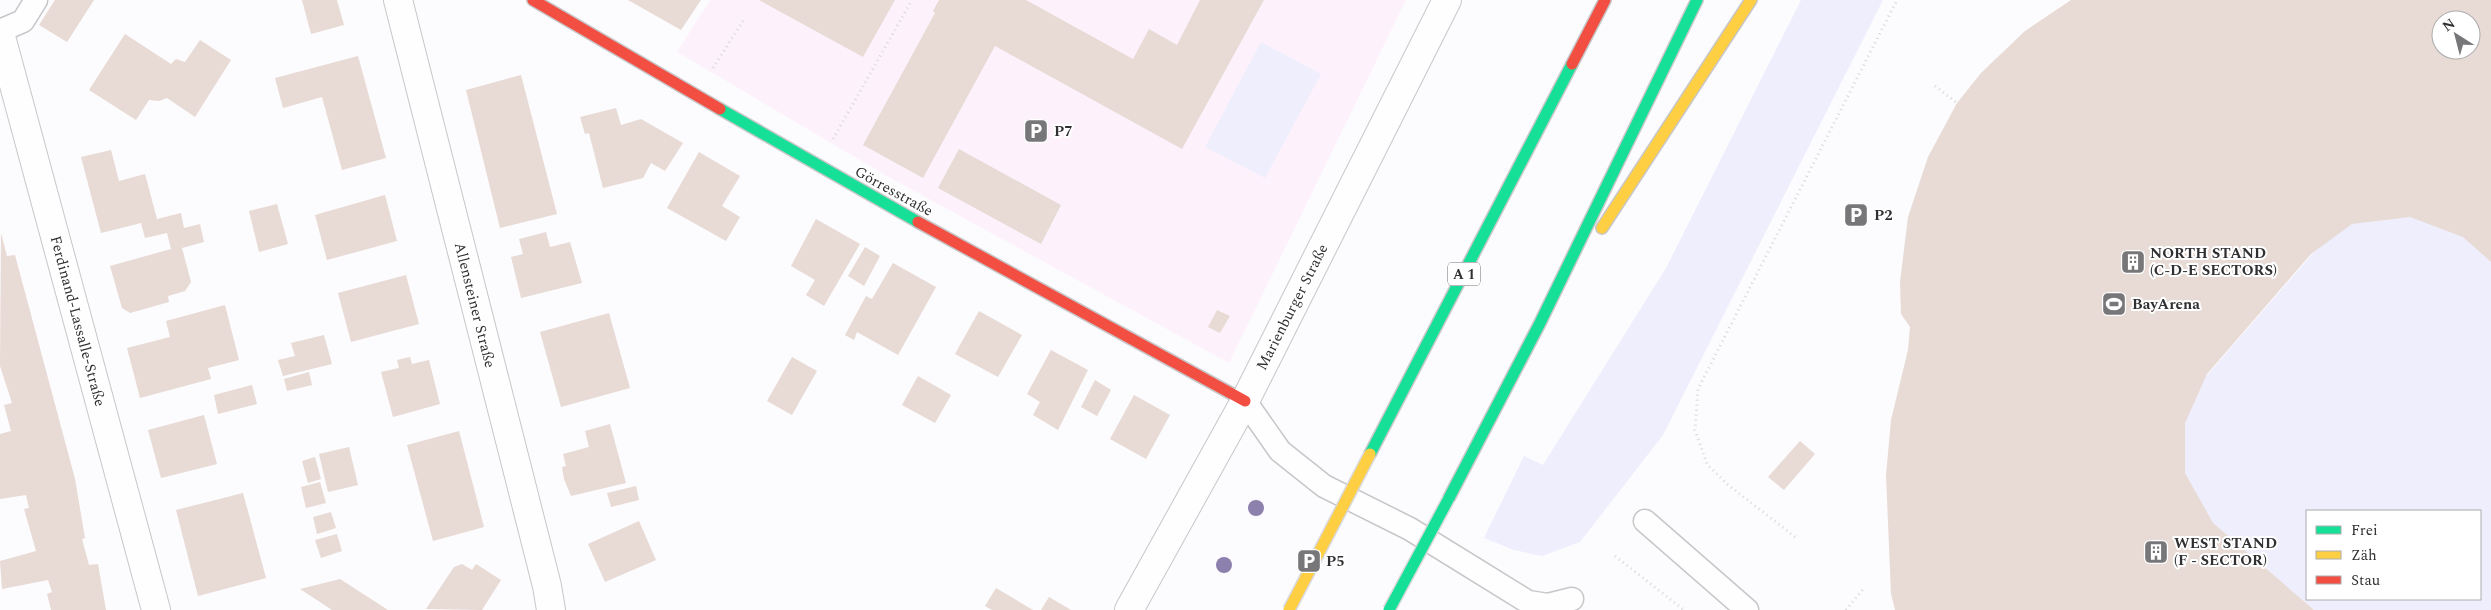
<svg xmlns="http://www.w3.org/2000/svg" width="2491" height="610" font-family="Spectral,serif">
	<rect width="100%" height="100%" fill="#fcfbfe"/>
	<polygon fill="#fdf2fc" points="710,0 1406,0 1229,363 887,176 677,52"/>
	<g fill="#efeefc" fill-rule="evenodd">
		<polygon points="1801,0 1883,0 1663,435 1580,542 1542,556 1514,550 1484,538 1524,456 1543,465 1666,268"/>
		<polygon points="1261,42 1321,74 1265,178 1205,147"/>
		<path d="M2386,169L2491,260V610H2312L2136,457ZM2307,511H2480V599H2307Z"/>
	</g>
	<g fill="#e8dad4" fill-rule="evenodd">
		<polygon points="55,0 94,0 67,42 39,25"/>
		<polygon points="302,0 337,0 344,25 311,34"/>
		<polygon points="628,0 701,0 681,30"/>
		<polygon points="759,0 895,0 863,57"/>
		<polygon points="939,0 1026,0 1133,59 1149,29 1177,45 1200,0 1264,0 1182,149 995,46 923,178 863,145 935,13 933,11"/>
		<path d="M2071,0H2491V262L2463,237L2410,217L2352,224L2311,254L2207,374L2185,423V473L2213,523L2314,610H1895L1891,594L1886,475L1891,420L1908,350L1910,327L1901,314L1900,282L1908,217L1928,157L1957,103L1981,73L2025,31ZM2441,20H2471V50H2441Z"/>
		<polygon points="125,34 171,64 176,59 185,62 200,40 231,60 195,117 167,98 159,101 149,100 136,120 89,90"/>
		<polygon points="358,56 386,158 342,170 322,97 283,108 275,78"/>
		<polygon points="521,75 557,214 500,228 466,90"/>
		<polygon points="616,108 621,125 641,119 683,143 665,171 651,163 643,178 603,188 589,133 585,134 580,117"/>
		<polygon points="959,149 1061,205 1041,244 938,188"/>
		<polygon points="111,150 119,181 145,174 157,219 181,213 184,228 200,224 204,242 182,248 191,282 185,291 168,296 169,302 130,313 122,308 110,266 171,249 167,233 145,238 141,223 101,233 81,157"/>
		<polygon points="699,152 740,176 722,206 740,217 726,241 667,208"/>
		<polygon points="385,195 397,241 327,260 315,215"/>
		<polygon points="277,204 288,244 259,252 249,211"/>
		<polygon points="816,219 860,244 824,306 806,295 815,280 791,266"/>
		<polygon points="546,232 550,247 570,242 582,283 521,298 511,257 523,254 519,239"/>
		<polygon points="1,233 7,256 15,255 75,479 85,538 82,539 89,565 98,564 106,610 51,610 47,594 52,592 48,580 2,589 0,561 36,551 24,509 29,508 26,495 0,499 0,434 11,431 4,405 12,403 0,366"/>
		<polygon points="865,247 880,256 864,286 848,276"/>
		<polygon points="893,263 936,287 898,355 857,332 854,340 845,335 866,296 872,299"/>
		<polygon points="406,275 419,324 351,342 338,293"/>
		<polygon points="225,305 239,360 208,368 211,379 140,398 127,348 170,337 166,321"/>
		<polygon points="1217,310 1230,316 1220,333 1208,327"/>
		<polygon points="979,311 1022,335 998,377 955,354"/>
		<polygon points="609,313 630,388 561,407 540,332"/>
		<polygon points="324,335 332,364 283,376 278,360 295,356 291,343"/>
		<polygon points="1051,350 1088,370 1058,430 1033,415 1040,402 1027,394"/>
		<polygon points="410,357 412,364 429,360 440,404 393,417 381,372 399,368 397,360"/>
		<polygon points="792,357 817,371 792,415 767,401"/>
		<polygon points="309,372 312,385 287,391 284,379"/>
		<polygon points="918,376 951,395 935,423 902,405"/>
		<polygon points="1095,380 1111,390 1097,416 1081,407"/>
		<polygon points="252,385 257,404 218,414 214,395"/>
		<polygon points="1134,395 1170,415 1146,459 1110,439"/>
		<polygon points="204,415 217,464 161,478 148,430"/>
		<polygon points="610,424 626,483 571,496 564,479 562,467 566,466 563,454 589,447 585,431"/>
		<polygon points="459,431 484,527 433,541 407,445"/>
		<polygon points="1800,441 1815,454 1784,490 1768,477"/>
		<polygon points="349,447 358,485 328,492 319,454"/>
		<polygon points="315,457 321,479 308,483 302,461"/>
		<polygon points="320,482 326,503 306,508 301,487"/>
		<polygon points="636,486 639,500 611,507 607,493"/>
		<polygon points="243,493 266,578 198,596 176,510"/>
		<polygon points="331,512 336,528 317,534 313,517"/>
		<polygon points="639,521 656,560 605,582 588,544"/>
		<polygon points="337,534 342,551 321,558 315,540"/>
		<polygon points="462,564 472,570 476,564 501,580 482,610 426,609 454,567"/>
		<polygon points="340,579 388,610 332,610 300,589"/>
		<polygon points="996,588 1033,610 992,610 985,606"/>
		<polygon points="1049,597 1071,610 1041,610"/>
	</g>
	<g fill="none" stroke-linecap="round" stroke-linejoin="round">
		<defs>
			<g id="lane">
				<polyline points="0,31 23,21 36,0"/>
				<polyline points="1245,401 1280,451 1324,486 1410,529 1528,602 1548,605 1572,599"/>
				<polyline points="1645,521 1747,610"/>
			</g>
			<g id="street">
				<polyline points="398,0 547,586 551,610"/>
				<polyline points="0,33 156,610"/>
				<polyline points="1129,610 1245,401 1447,0"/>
			</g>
			<g id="fast">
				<polyline points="720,109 918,222"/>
				<polyline points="1370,454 1572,64"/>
				<polyline points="1449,498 1540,323 1697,0"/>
			</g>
			<polyline id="slow" points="1602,228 1751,0"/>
			<g id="jam">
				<polyline points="533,0 720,109"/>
				<polyline points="1572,64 1605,0"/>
				<polyline points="918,222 1245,401"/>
			</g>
		</defs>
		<use href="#lane" stroke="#c7c6c9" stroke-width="25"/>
		<use href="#street" stroke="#c7c6c9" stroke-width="30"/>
		<use href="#fast" stroke="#c7c6c9" stroke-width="14"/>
		<use href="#slow" stroke="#c7c6c9" stroke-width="14"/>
		<use href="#jam" stroke="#c7c6c9" stroke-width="14"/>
		<g stroke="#d8d8d9" stroke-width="3" stroke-dasharray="1 4" stroke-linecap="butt">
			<polyline points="713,68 745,18"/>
			<polyline points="1935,86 1957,103"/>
			<polyline points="833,139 912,0"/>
			<polyline points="1795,537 1727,484 1707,464 1695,430 1698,389 1897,0"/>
			<polyline points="1615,556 1684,610"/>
			<polyline points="1846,610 1864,588"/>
		</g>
		<use href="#lane" stroke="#fffeff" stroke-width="22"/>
		<use href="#street" stroke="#fffeff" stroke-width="28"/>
		<use href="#fast" stroke="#16e098" stroke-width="11"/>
		<use href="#slow" stroke="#ffcf43" stroke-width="11"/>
		<use href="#jam" stroke="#f24e42" stroke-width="11"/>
		<defs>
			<polyline id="fast-bridge" points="1389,610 1449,498"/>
			<polyline id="slow-bridge" points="1289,610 1370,454"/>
		</defs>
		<use href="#fast-bridge" stroke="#d9d8da" stroke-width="14" stroke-linecap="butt"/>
		<use href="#slow-bridge" stroke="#d9d8da" stroke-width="14" stroke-linecap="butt"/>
		<use href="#fast-bridge" stroke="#16e098" stroke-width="11"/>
		<use href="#slow-bridge" stroke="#ffcf43" stroke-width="11"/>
	</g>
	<g fill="#8c80ac">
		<circle cx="1256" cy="508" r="8"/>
		<circle cx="1224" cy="565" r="8"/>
	</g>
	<defs>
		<symbol id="parking-square" viewBox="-11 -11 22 22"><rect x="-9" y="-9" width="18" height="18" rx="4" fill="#777679" stroke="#fff"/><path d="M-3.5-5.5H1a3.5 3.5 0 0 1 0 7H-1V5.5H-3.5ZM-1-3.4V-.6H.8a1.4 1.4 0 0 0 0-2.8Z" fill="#fff"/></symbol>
		<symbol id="building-square" viewBox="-11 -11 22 22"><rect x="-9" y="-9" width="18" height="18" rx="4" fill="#777679" stroke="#fff"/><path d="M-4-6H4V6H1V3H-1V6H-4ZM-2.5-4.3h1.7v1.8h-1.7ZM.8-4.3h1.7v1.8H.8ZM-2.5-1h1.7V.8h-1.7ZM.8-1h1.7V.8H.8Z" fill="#fff"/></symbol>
		<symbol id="stadium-square" viewBox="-11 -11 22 22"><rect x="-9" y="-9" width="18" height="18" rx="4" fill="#777679" stroke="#fff"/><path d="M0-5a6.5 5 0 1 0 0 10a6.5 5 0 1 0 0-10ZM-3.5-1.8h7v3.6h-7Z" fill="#fff"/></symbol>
	</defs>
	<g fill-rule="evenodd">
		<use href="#parking-square" x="1022" y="117" width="28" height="28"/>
		<use href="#parking-square" x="1842" y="201" width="28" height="28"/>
		<use href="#building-square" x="2119" y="248" width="28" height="28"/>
		<use href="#stadium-square" x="2100" y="290" width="28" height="28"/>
		<use href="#building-square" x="2142" y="538" width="28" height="28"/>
		<use href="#parking-square" x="1295" y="547" width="28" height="28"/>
	</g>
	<g text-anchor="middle" stroke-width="4" stroke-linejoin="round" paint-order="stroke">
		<rect fill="#fff" stroke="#6e6d70" stroke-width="1" x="1448" y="262.5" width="32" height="23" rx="4"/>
		<g font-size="14" font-weight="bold" fill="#302f32">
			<text x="1464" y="279">A 1</text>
		</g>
		<g font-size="15" font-weight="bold" fill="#302f32" stroke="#fff" text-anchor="start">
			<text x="1054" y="136">P7</text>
			<text x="1874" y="220">P2</text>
			<text x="2150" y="258">NORTH STAND<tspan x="2150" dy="17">(C-D-E SECTORS)</tspan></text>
			<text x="2132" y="309">BayArena</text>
			<text x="2174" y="548">WEST STAND<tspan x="2174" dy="17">(F - SECTOR)</tspan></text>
			<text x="1326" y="566">P5</text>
		</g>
		<g font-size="15" fill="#302f32" stroke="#fff">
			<text transform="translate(894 191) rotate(29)" y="5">Görresstraße</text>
			<text transform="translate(475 305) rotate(76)" y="5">Allensteiner Straße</text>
			<text transform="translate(1292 307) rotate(-63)" y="5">Marienburger Straße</text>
			<text transform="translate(78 321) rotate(75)" y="5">Ferdinand-Lassalle-Straße</text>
		</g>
	</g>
	<rect x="2306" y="510" width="175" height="90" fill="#ffffff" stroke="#acacad"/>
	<rect x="2316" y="526" width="25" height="8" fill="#16e098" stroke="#acacad"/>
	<text x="2351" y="535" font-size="15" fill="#302f32">Frei</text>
	<rect x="2316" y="551" width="25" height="8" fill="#ffcf43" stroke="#acacad"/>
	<text x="2351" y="560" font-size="15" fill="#302f32">Zäh</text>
	<rect x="2316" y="576" width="25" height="8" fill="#f24e42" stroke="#acacad"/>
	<text x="2351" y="585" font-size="15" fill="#302f32">Stau</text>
	<g transform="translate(2456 35) rotate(324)"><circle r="24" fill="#ffffff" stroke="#acacad"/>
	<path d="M0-4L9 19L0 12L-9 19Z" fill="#777679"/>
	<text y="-8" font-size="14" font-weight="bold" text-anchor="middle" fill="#302f32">N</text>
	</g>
</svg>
